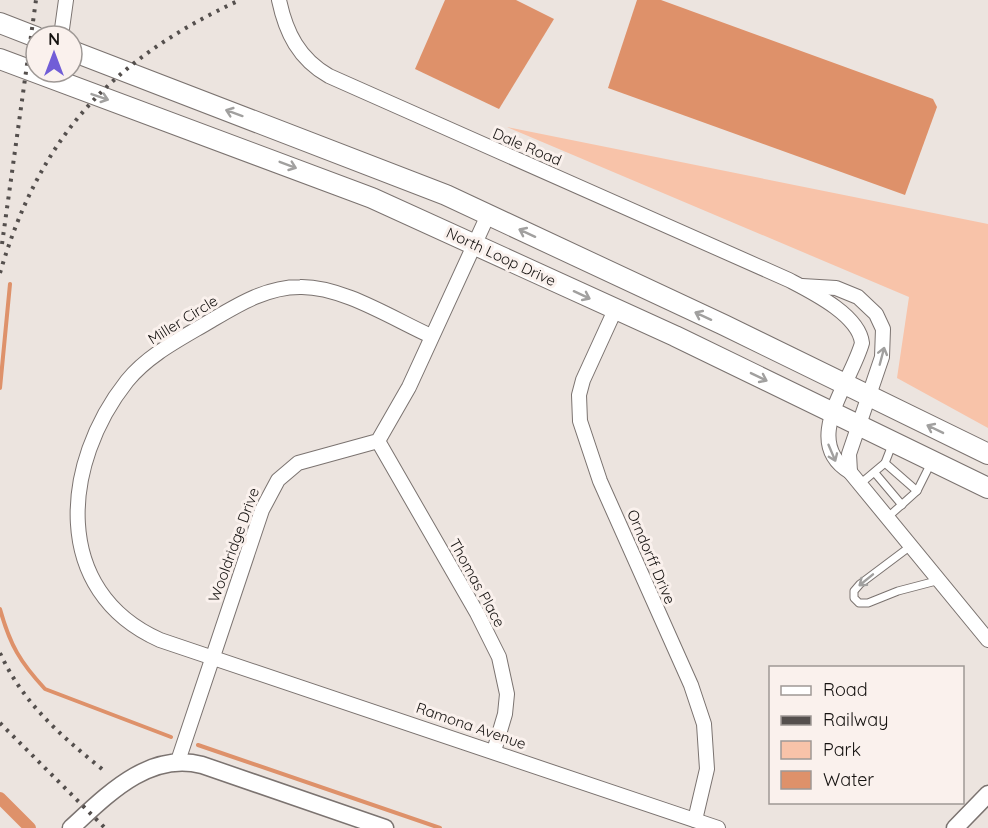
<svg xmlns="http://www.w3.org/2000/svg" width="988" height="828" font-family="Quicksand,sans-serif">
	<rect width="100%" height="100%" fill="#ece4df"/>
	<polygon fill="#f8c3a9" points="507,127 988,224 988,428 897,378 909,297"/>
	<g fill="#de916a">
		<polygon points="445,0 516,0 554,19 499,109 415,69"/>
		<polygon points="637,0 661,0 933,99 937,107 905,195 608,88"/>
	</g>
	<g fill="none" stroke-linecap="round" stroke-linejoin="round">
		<g stroke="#de916a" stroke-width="4">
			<polyline points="0,388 10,284"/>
			<path d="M0,609C10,645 20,662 45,689L171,737"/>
			<polyline points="198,745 440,828"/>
		</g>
		<polyline stroke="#de916a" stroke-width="12" points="0,798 30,828"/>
		<defs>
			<g id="service">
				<polyline points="885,463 917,491"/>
				<polyline points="875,473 902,505"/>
				<polyline points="860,484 885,463 892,445"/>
				<polyline points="888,517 917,491 931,463"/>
				<polyline points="912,545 860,584 854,591 854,598 859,603 868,603 898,591 940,580"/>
			</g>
			<g id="minor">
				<path d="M279,0C286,33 299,59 329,76L789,280C812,292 859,315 862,343C851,383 800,442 850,472L988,640"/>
				<polyline points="61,36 66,0"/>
				<polyline points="802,286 836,288 858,297 876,314 883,329 882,357 849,454 850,472"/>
				<polyline points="615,310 583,380 579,395 580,421 600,481 691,685 704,724 707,769 695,820"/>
				<path d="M431,336C393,319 342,286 300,287C267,287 239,304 212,320C182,338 149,354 127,381C62,463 50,591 160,640L718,828"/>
				<polyline points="378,441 477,613 499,657 507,694 505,714 494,751"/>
				<polyline points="178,761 262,510 278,480 298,463 378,441 409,387 488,215"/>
			</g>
			<g id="tertiary">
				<path d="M71,828C107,795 149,751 202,765L385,828"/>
				<polyline points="955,828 988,794"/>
			</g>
			<g id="secondary">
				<polyline points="0,23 36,37"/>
				<polyline points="72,51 446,195 724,325 988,454"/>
				<polyline points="0,59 372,198 675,336 988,488"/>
			</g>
		</defs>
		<use href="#service" stroke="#7b7370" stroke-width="9"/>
		<use href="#minor" stroke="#7b7370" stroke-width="16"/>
		<use href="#tertiary" stroke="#7b7370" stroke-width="19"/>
		<use href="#secondary" stroke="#7b7370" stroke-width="22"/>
		<use href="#service" stroke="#fff" stroke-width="7"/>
		<use href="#minor" stroke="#fff" stroke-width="14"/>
		<use href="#tertiary" stroke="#fff" stroke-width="16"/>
		<use href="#secondary" stroke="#fff" stroke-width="20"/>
		<g stroke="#544f4d" stroke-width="4" stroke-dasharray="3 6" stroke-linecap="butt">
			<polyline points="2,244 36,0"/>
			<path d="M0,273C40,136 112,59 240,0"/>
			<path d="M0,653C23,703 60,735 102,769"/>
			<polyline points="0,723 105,828"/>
		</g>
	</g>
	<defs><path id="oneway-shaft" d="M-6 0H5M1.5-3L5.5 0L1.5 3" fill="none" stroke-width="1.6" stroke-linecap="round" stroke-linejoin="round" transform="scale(1.5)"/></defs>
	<g stroke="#a1a09f">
		<use href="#oneway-shaft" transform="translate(100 97) rotate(19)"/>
		<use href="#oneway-shaft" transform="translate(234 113) rotate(-160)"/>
		<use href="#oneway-shaft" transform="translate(288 165) rotate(21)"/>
		<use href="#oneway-shaft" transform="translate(527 233) rotate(-155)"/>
		<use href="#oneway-shaft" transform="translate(582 295) rotate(25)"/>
		<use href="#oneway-shaft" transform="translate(703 316) rotate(-155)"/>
		<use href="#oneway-shaft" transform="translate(882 356) rotate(-75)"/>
		<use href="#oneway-shaft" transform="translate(759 377) rotate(26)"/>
		<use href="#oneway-shaft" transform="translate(935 429) rotate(-154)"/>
		<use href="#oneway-shaft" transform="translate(832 453) rotate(67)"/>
		<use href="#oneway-shaft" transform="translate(866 580) rotate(141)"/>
	</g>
	<g text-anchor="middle" stroke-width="6" stroke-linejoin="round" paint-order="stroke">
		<g font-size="15" fill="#151210" stroke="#faf1ed">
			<text transform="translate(527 147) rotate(23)" y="5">Dale Road</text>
			<text transform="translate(501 257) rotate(25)" y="5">North Loop Drive</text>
			<text transform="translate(183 320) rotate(-32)" y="5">Miller Circle</text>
			<text transform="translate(234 545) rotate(-70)" y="5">Wooldridge Drive</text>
			<text transform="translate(651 557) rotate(67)" y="5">Orndorff Drive</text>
			<text transform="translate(477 583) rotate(61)" y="5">Thomas Place</text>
			<text transform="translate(471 726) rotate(19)" y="5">Ramona Avenue</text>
		</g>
	</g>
	<rect x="769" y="666" width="195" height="138" fill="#faf1ed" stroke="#9e9895" stroke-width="1.5"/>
	<rect x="781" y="686" width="30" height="9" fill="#ffffff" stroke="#9e9895" stroke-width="1.5"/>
	<text x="823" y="696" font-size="18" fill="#151210">Road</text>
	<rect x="781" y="716" width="30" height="9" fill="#544f4d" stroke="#9e9895" stroke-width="1.5"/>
	<text x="823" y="726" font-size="18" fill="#151210">Railway</text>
	<rect x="781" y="741" width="30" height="18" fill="#f8c3a9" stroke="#9e9895" stroke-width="1.5"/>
	<text x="823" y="756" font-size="18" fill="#151210">Park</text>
	<rect x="781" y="771" width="30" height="18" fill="#de916a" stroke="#9e9895" stroke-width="1.5"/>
	<text x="823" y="786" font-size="18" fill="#151210">Water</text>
	<g transform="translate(54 54)"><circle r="28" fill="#faf1ed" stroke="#9e9895" stroke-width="1.5"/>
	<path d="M0-4.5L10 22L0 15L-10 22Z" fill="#715dd7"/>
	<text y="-9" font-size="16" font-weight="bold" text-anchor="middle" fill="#151210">N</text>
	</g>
</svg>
